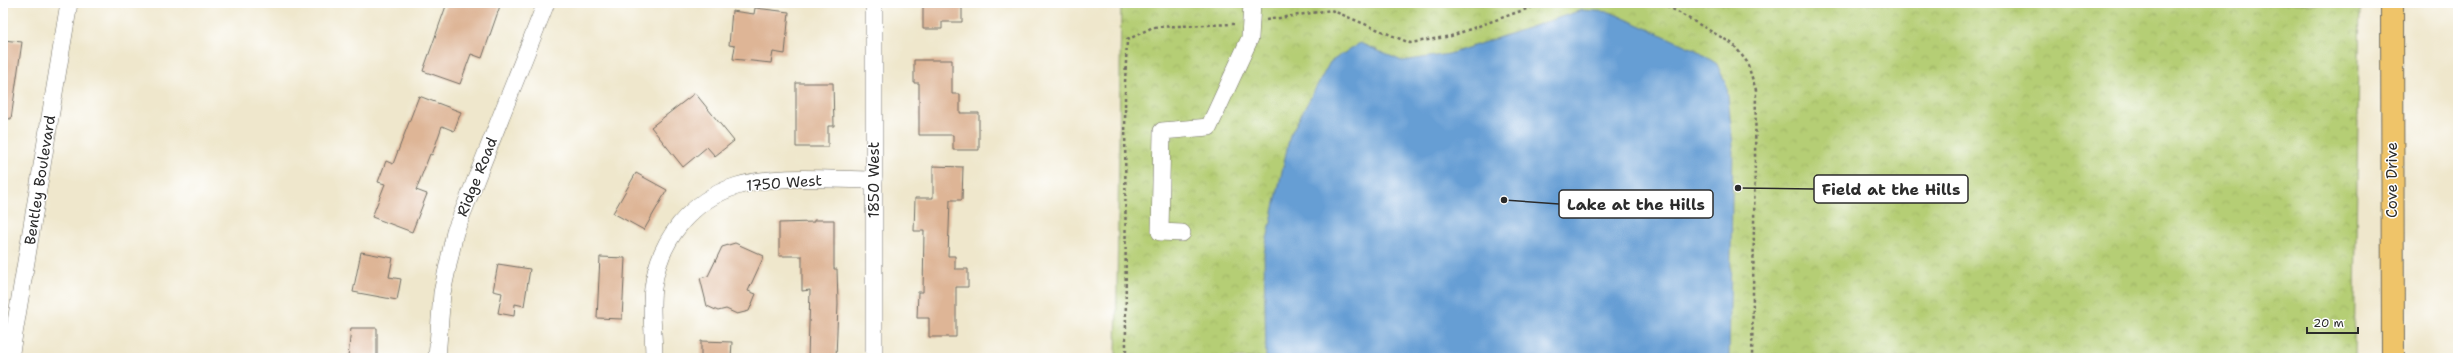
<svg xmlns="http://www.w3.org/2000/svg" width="2461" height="361" font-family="'Shantell Sans',sans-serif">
	<defs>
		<pattern id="park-crowns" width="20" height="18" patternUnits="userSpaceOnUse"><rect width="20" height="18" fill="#b5ce74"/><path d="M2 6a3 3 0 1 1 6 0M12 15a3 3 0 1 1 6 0" fill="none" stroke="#9cb165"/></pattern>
	</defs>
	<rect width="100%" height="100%" fill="#fff"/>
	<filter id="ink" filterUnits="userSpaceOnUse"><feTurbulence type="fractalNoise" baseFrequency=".025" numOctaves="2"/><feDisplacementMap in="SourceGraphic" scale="8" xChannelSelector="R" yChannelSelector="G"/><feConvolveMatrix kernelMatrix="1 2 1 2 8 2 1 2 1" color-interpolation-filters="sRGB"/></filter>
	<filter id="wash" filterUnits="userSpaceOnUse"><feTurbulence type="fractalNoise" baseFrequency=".012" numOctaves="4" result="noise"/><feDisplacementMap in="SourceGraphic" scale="16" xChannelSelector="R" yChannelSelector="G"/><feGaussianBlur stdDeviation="0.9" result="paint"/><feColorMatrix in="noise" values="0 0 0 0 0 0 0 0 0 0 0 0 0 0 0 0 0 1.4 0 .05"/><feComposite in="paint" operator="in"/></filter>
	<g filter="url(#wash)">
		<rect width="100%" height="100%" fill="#efe7cc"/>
		<polygon fill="url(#park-crowns)" stroke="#707c50" points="1121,3 2360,3 2354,358 1116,358"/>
		<polygon fill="#669ed4" stroke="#486480" points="1582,10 1610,12 1696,50 1717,64 1727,87 1733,146 1729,358 1266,358 1264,253 1290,135 1330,62 1360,43 1402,61 1449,54"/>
		<g id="blocks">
			<g fill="#deb596">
				<polygon points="447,3 501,3 482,58 471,54 460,84 423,71"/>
				<polygon points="923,3 962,3 962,22 942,22 942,29 923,29"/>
				<polygon points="755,8 789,12 785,54 773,52 771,63 733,59 735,46 729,45 732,11 754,14"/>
				<polygon points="3,40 22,42 11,119 3,118"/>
				<polygon points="914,60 952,60 952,94 960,94 960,113 979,113 979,150 953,150 953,135 919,135 919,83 914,83"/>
				<polygon points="796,83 833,83 834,126 828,126 828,147 796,147"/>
				<polygon points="695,93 734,141 715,156 707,147 683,167 651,127"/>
				<polygon points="419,96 461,112 454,131 442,126 432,155 430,154 416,190 427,194 412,232 372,217 385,184 378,182 386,161 393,164"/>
				<polygon points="933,166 963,167 962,200 950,200 948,256 955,256 955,269 968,269 968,287 956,287 956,337 929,337 929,318 917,318 918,292 923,292 924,231 914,231 915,198 933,198"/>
				<polygon points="636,173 667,190 644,230 613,213"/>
				<polygon points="814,220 834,220 834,269 837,269 838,304 836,358 808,358 810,290 802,291 802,256 779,256 779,223 814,222"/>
				<polygon points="735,243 764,256 748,291 756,294 749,311 737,314 726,309 718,311 707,306 700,278 708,276 722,247"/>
				<polygon points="361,252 393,258 389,277 401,279 397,300 353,292"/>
				<polygon points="600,257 625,258 622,319 597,318"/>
				<polygon points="498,264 530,269 524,306 515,304 514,316 498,313 502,293 493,291"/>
				<polygon points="351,328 377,328 377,358 348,358"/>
				<polygon points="701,341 732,342 731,358 701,358"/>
			</g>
		</g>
	</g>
	<g filter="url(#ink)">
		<use href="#blocks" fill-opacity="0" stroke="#706d63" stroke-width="1"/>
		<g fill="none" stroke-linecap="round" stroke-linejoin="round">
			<defs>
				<g id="minor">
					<polyline points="1182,233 1160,232 1162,131 1209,127 1250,38 1252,3"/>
					<polyline points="10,358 69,3"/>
					<polyline points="437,358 442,293 455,232 546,3"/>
					<path d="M654,358C654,335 650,310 653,288C659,240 691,200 737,186C777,174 832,180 874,180"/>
					<polyline points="874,358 874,3"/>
				</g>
				<polyline id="major" points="2392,3 2393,358"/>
			</defs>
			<use href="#minor" stroke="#706d63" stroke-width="18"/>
			<use href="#major" stroke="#706d63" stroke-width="24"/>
			<g stroke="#706d63" stroke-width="2.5" stroke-dasharray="3 3" stroke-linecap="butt">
				<polyline points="1662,3 1733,44 1747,62 1756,90 1752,358"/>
				<polyline points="1266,20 1331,10 1410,43 1451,36 1543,3"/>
				<polyline points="1126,358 1125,83 1127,40 1153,27 1234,24"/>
			</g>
			<use href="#minor" stroke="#fff" stroke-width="17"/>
			<use href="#major" stroke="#efc469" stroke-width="22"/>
		</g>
	</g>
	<g text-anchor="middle" stroke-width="3" stroke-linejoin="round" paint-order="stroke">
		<g font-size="15" fill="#2b2b2b" stroke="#fff">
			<text transform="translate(477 177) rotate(-68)" y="5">Ridge Road</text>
			<text transform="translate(40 180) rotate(-81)" y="5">Bentley Boulevard</text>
			<text transform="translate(874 180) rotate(-90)" y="5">1850 West</text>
			<text transform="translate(2392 180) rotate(-90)" y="5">Cove Drive</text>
			<text transform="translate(784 183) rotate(-4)" y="5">1750 West</text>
		</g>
	</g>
	<path fill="none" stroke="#2b2b2b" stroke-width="1.5" d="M1738 188L1814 189M1504 200L1559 204"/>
	<g fill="#2b2b2b" stroke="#fff" stroke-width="1.5">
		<circle cx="1738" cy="188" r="4"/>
		<circle cx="1504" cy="200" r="4"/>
	</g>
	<g fill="#fff" stroke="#2b2b2b" stroke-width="1.5">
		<rect x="1814" y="175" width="154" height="28" rx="4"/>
		<rect x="1559" y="190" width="154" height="28" rx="4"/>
	</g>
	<g font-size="16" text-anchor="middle" font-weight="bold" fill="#2b2b2b">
		<text x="1891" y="195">Field at the Hills</text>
		<text x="1636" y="210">Lake at the Hills</text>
	</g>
	<rect width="2461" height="361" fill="none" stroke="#fff" stroke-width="16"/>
	<path d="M2307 327v6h51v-6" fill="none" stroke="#2b2b2b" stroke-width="2"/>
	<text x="2313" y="327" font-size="12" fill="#2b2b2b" stroke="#ffffff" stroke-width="3" paint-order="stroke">20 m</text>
</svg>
